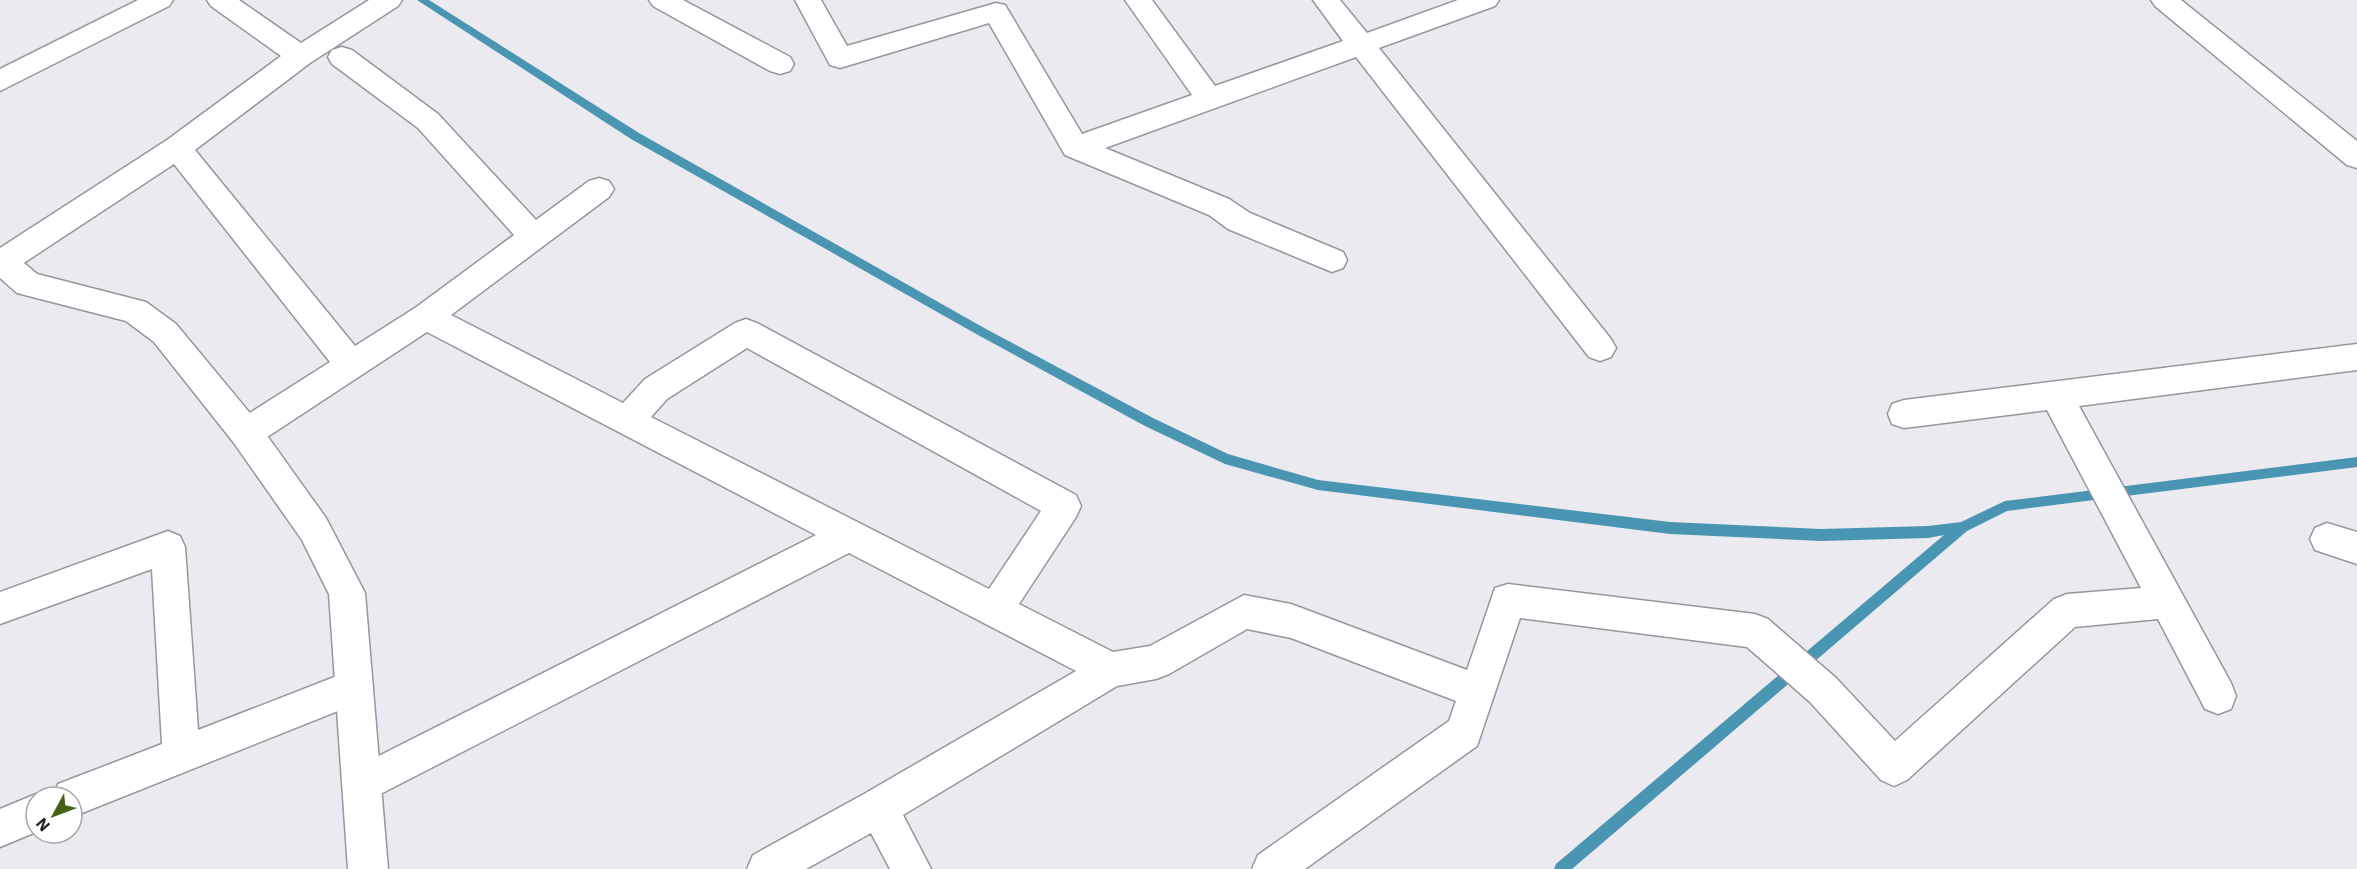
<svg xmlns="http://www.w3.org/2000/svg" width="2357" height="869" font-family="'IBM Plex Sans',sans-serif">
	<rect width="100%" height="100%" fill="#ebeaf0"/>
	<g fill="none" stroke-linecap="round" stroke-linejoin="round">
		<polygon fill="#4a95b2" fill-rule="evenodd" points="417,0 429,0 639,133 986,329 1153,418 1228,454 1318,480 1670,522 1821,529 1928,526 1961,522 2005,501 2357,457 2357,467 2007,511 1967,531 1572,869 1554,869 1556,864 1944,535 1928,538 1821,541 1670,534 1318,490 1225,464 1145,426 978,335 631,139"/>
		<defs>
			<g id="street">
				<polygon points="138,0 173,0 169,6 0,91 0,69"/>
				<path d="M207,0H239L301,43L369,0H402L398,6L310,63L195,150L355,346L415,308L514,235L418,128L332,64L328,57L332,50L342,47L352,50L438,114L536,220L589,181L599,178L609,181L614,189L609,197L451,315L623,403L645,379L735,323L746,319L757,323L1076,495L1081,506L1076,517L1019,604L1113,652L1150,646L1244,595L1291,604L1467,670L1495,588L1508,584L1755,614L1768,619L1836,678L1895,741L2054,599L2067,594L2141,588L2047,410L1904,428L1892,424L1888,414L1892,404L1904,400L2357,344V370L2079,406L2231,683L2236,696L2231,709L2218,714L2205,709L2158,619L2075,627L1907,780L1894,786L1881,780L1810,702L1747,647L1520,618L1477,746L1305,869H1252L1258,855L1449,721L1456,701L1291,638L1247,629L1169,674L1156,679L1117,686L903,815L931,869H890L871,833L806,869H747L753,855L864,794L1076,671L849,553L363,803L349,797L344,784L349,771L816,535L427,332L258,443L246,447L234,443L230,433L234,423L330,362L174,164L13,270L0,273V248L167,140L281,56L211,6ZM747,348L1041,511L989,589L651,417L667,399Z"/>
				<polygon points="649,0 683,0 790,57 794,64 790,71 780,74 770,71 653,6"/>
				<polygon points="795,0 821,0 847,46 996,3 1005,5 1082,134 1192,95 1125,0 1152,0 1215,86 1343,41 1313,0 1340,0 1367,33 1458,0 1499,0 1495,6 1379,48 1611,339 1616,348 1611,357 1600,361 1589,357 1356,57 1105,148 1229,199 1250,213 1343,252 1347,260 1343,268 1332,272 1228,229 1209,215 1065,155 989,23 840,68 830,65"/>
				<polygon points="2151,0 2181,0 2357,141 2357,168 2347,165 2155,6"/>
				<polygon points="2327,523 2357,532 2357,564 2315,550 2310,539 2315,528"/>
				<polygon points="168,531 180,536 185,547 198,730 355,669 368,675 373,687 368,699 72,817 72,797 53,797 58,784 162,744 152,569 0,624 0,592"/>
				<polygon points="36,794 44,797 36,797 36,832 0,847 0,809"/>
			</g>
			<polygon id="secondary" points="0,248 11,252 37,274 146,302 176,324 258,423 326,518 365,593 388,869 348,869 329,594 302,540 234,443 154,342 126,321 17,293 0,278"/>
		</defs>
		<use href="#street" stroke="#96969b" stroke-width="3"/>
		<use href="#secondary" stroke="#96969b" stroke-width="3"/>
		<use href="#street" fill="#fff" fill-rule="evenodd"/>
		<use href="#secondary" fill="#fff" fill-rule="evenodd"/>
	</g>
	<g transform="translate(54 815) rotate(229)"><circle r="28" fill="#ffffff" stroke="#a7a7a8" stroke-width="1.5"/>
	<path d="M0-4.5L10 22L0 15L-10 22Z" fill="#436216"/>
	<text y="-9" font-size="16" font-weight="bold" text-anchor="middle" fill="#242426">N</text>
	</g>
</svg>
